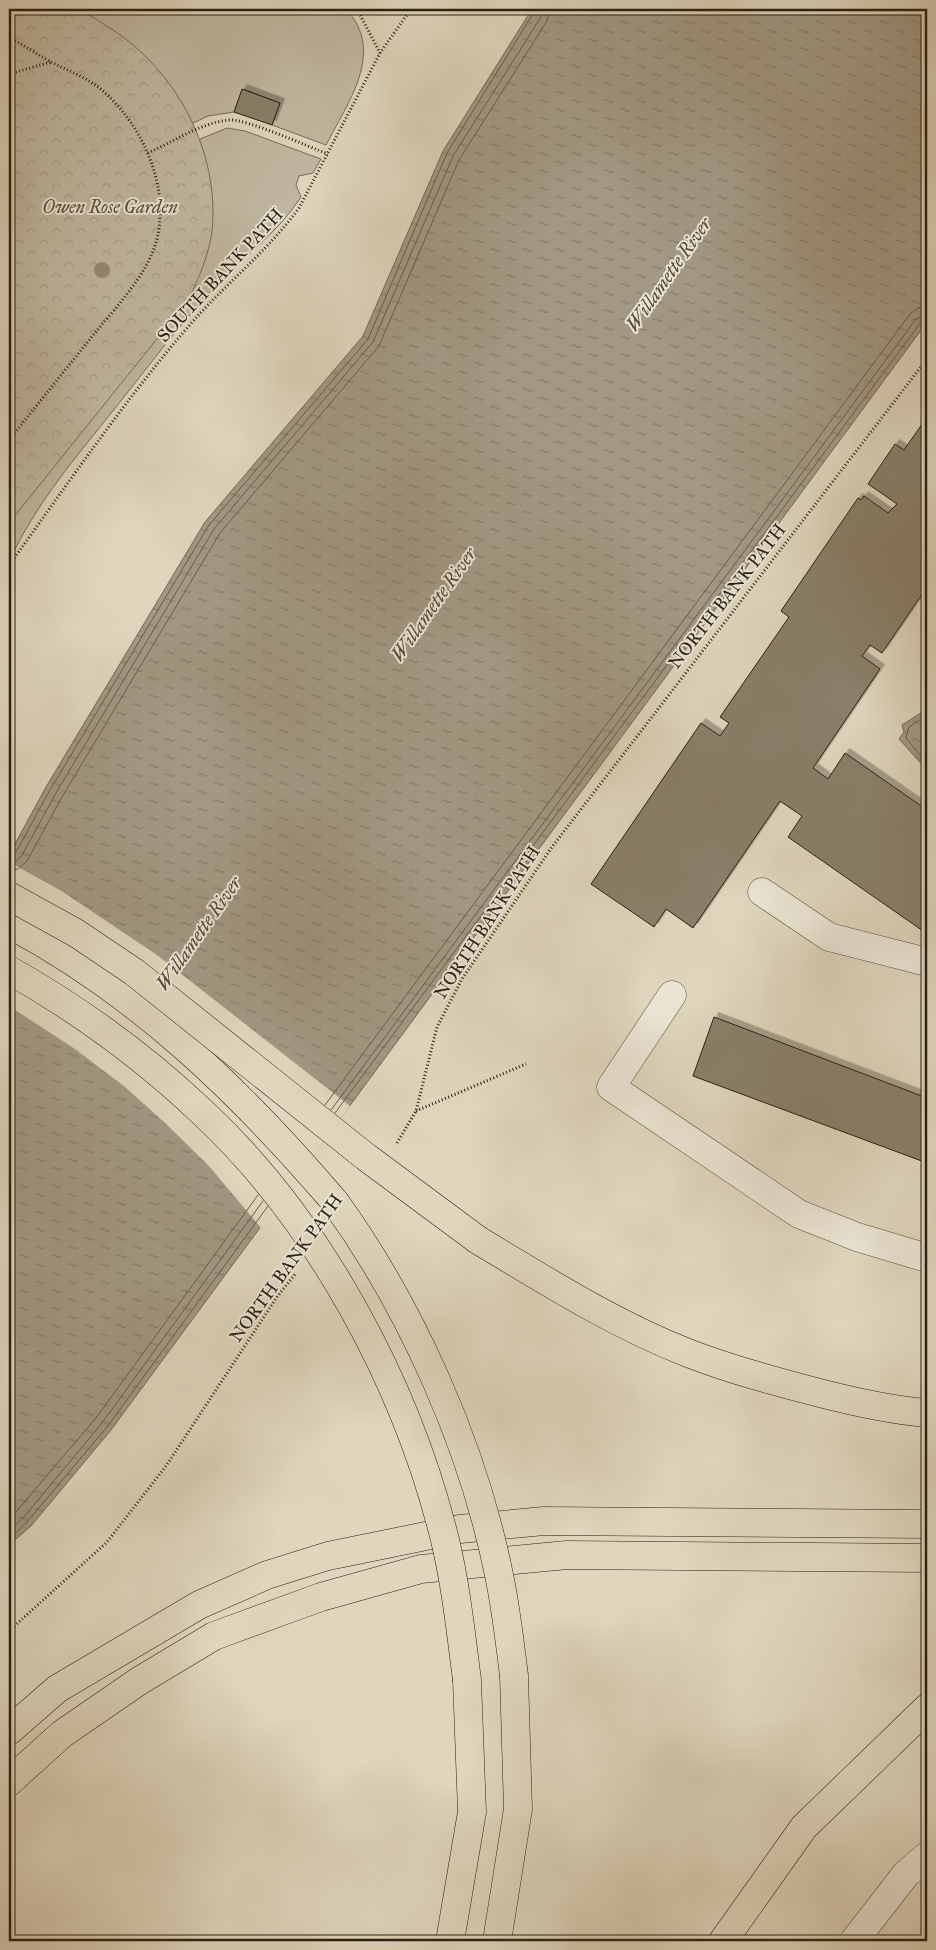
<svg xmlns="http://www.w3.org/2000/svg" width="936" height="1950" font-family="'IM FELL Great Primer',serif">
	<defs>
		<pattern id="park-crowns" width="20" height="18" patternUnits="userSpaceOnUse" patternTransform="scale(1.25)"><rect width="20" height="18" fill="#c0b7a0"/><path d="M2 6a3 3 0 1 1 6 0M12 15a3 3 0 1 1 6 0" fill="none" stroke="#a59d89"/></pattern>
		<pattern id="water-ripples" width="26" height="14" patternUnits="userSpaceOnUse" patternTransform="scale(1.25)"><rect width="26" height="14" fill="#a29883"/><path d="M2 4q2-2 4 0t4 0M15 11q2-2 4 0t4 0" fill="none" stroke="#847c6a"/></pattern>
		<filter id="shadow"><feDropShadow dx="4.5" dy="-4.5" stdDeviation="0" flood-color="#0004"/></filter>
	</defs>
	<rect width="100%" height="100%" fill="#dfd6bd"/>
	<filter id="stains"><feTurbulence type="fractalNoise" baseFrequency=".004" numOctaves="4"/><feColorMatrix values="0 0 0 0 .2 0 0 0 0 .09 0 0 0 0 .02 0 0 0 .5 -.17"/></filter>
	<radialGradient id="worn" r=".72"><stop offset=".6" stop-color="#630" stop-opacity="0"/><stop offset="1" stop-color="#630" stop-opacity=".3"/></radialGradient>
	<g fill="#c0b7a0" stroke="#766c5a">
		<path d="M9,9H346C386,52 348,102 326,145L272,125L280,103L243,89L234,112L208,116L193,123Z"/>
		<path d="M227,128L245,131L321,159L313,173L299,176L296,185L301,197C276,236 237,261 207,295C175,331 146,369 116,407C77,456 35,504 9,562V451L200,139Z"/>
	</g>
	<path fill="url(#park-crowns)" stroke="#766c5a" d="M9,9C26,9 58,5 73,9C85,11 100,22 110,28C176,70 220,151 212,231C209,255 199,277 189,299L9,523Z"/>
	<g fill="url(#water-ripples)" stroke="#726856">
		<polygon points="532,9 927,9 927,322 111,1430 31,1526 9,1545 9,855 46,787 205,522 363,336 443,151"/>
		<polygon points="927,709 927,770 899,739 904,732 902,725"/>
	</g>
	<polygon fill="#dfd6bd" points="9,862 60,890 157,955 350,1106 261,1228 209,1166 163,1121 125,1087 75,1049 9,1006"/>
	<g fill="none" stroke-linecap="round" stroke-linejoin="round">
		<g stroke="#665c4b" stroke-width="1">
			<polyline points="927,715 909,727 906,738 927,763"/>
			<polyline points="9,857 15,854 50,790 209,525 368,339 447,153 536,9"/>
			<polyline points="9,863 15,862 21,857 56,793 214,529 373,342 453,156 541,17 542,9"/>
			<polyline points="9,870 18,869 27,861 62,797 220,533 379,346 459,160 547,21 550,9"/>
			<polyline points="325,1105 910,314 918,308 927,306"/>
			<polyline points="331,1110 916,319 927,314"/>
			<polyline points="335,1113 921,322 927,320"/>
			<polyline points="9,1520 96,1418 258,1195"/>
			<polyline points="9,1530 23,1518 102,1423 263,1201"/>
			<polyline points="9,1539 27,1522 107,1427 268,1206"/>
		</g>
	</g>
	<g fill="#897f6b" stroke="#2b2013" filter="url(#shadow)">
		<polygon points="242,89 280,103 272,125 234,112"/>
		<polygon points="927,417 927,587 882,653 870,645 862,656 880,669 813,768 828,779 845,753 927,810 927,925 923,931 788,837 802,816 780,801 693,928 666,909 654,927 591,884 701,723 720,736 729,723 720,717 789,617 781,611 858,498 861,500 864,496 888,513 897,504 868,484 895,444 904,450"/>
		<polygon points="714,1017 927,1098 927,1163 693,1076"/>
	</g>
	<g fill="none" stroke-linecap="round" stroke-linejoin="round">
		<defs>
			<g id="minor">
				<polyline points="762,892 829,937 927,962"/>
				<polyline points="672,995 611,1087 799,1214 857,1237 927,1258"/>
				<polyline points="854,1941 906,1874 927,1856"/>
			</g>
			<g id="highway">
				<path d="M9,924C140,994 239,1090 335,1202"/>
				<path d="M478,1240C546,1281 614,1324 688,1353C729,1369 770,1380 812,1391C850,1401 888,1410 927,1413"/>
				<polyline points="9,1731 57,1689 199,1605 267,1575 328,1556 460,1529 544,1521 927,1524"/>
				<polyline points="9,1782 62,1734 139,1681 214,1636 321,1597 421,1569 567,1555 927,1558"/>
				<polyline points="450,1941 472,1812 467,1680"/>
				<polyline points="497,1941 518,1809 514,1676"/>
				<polyline points="723,1941 804,1827 927,1708"/>
			</g>
		</defs>
		<use href="#minor" stroke="#584e3e" stroke-width="29"/>
		<use href="#highway" stroke="#2b2013" stroke-width="29"/>
		<g stroke="#2b2013" stroke-width="3" stroke-dasharray="1 2.5" stroke-linecap="butt">
			<polyline points="357,9 380,53"/>
			<path d="M9,37C23,45 37,54 51,62C67,70 83,76 98,87C141,121 170,184 157,239C148,274 117,306 94,334C66,369 37,405 9,440"/>
			<polyline points="9,74 51,62"/>
			<path d="M148,153C173,142 202,122 230,120C247,119 309,147 328,154"/>
			<path d="M9,571L15,557C71,479 125,400 188,327C223,286 267,252 299,208L380,53L411,9"/>
			<polyline points="416,1111 526,1064"/>
			<polyline points="397,1143 416,1111 437,1027 462,979 552,847 927,359"/>
			<polyline points="9,1631 107,1542 166,1466 277,1297 296,1273"/>
		</g>
		<use href="#minor" stroke="#eae4d4" stroke-width="28"/>
		<use href="#highway" stroke="#dfd6bd" stroke-width="28"/>
		<defs>
			<g id="highway-bridge">
				<polyline points="9,896 76,933 134,972 366,1157 478,1240"/>
				<path d="M9,970C78,1009 143,1056 201,1111C319,1220 407,1385 445,1540C456,1586 461,1634 467,1680"/>
				<path d="M335,1202C412,1309 473,1446 499,1575C506,1608 510,1643 514,1676"/>
			</g>
		</defs>
		<use href="#highway-bridge" stroke="#2b2013" stroke-width="29" stroke-linecap="butt"/>
		<use href="#highway-bridge" stroke="#dfd6bd" stroke-width="28"/>
	</g>
	<circle fill="#958b77" cx="102" cy="270" r="8"/>
	<g text-anchor="middle" stroke-width="4" stroke-linejoin="round" paint-order="stroke">
		<g font-size="18" font-style="italic" fill="#584d3d" stroke="#eae4d4">
			<text x="110" y="213">Owen Rose Garden</text>
		</g>
		<g font-size="18" fill="#2b2013" stroke="#eae4d4">
			<text transform="translate(220 275) rotate(-47)" y="6">SOUTH BANK PATH</text>
			<text transform="translate(727 596) rotate(-52)" y="6">NORTH BANK PATH</text>
			<text transform="translate(487 922) rotate(-57)" y="6">NORTH BANK PATH</text>
			<text transform="translate(286 1268) rotate(-54)" y="6">NORTH BANK PATH</text>
		</g>
		<g font-size="19" font-style="italic" fill="#554a3a" stroke="#eae4d4">
			<text transform="translate(668 274) rotate(-55)" y="7">Willamette River</text>
			<text transform="translate(433 604) rotate(-55)" y="7">Willamette River</text>
			<text transform="translate(198 933) rotate(-55)" y="7">Willamette River</text>
		</g>
	</g>
	<rect width="936" height="1950" fill="none" stroke="#dfd6bd" stroke-width="30"/>
	<rect x="10" y="10" width="916" height="1930" fill="none" stroke="#2b2013" stroke-width="2.5"/>
	<rect x="15" y="15" width="906" height="1920" fill="none" stroke="#2b2013"/>
	<rect width="100%" height="100%" filter="url(#stains)"/>
	<rect width="100%" height="100%" fill="url(#worn)"/>
</svg>
